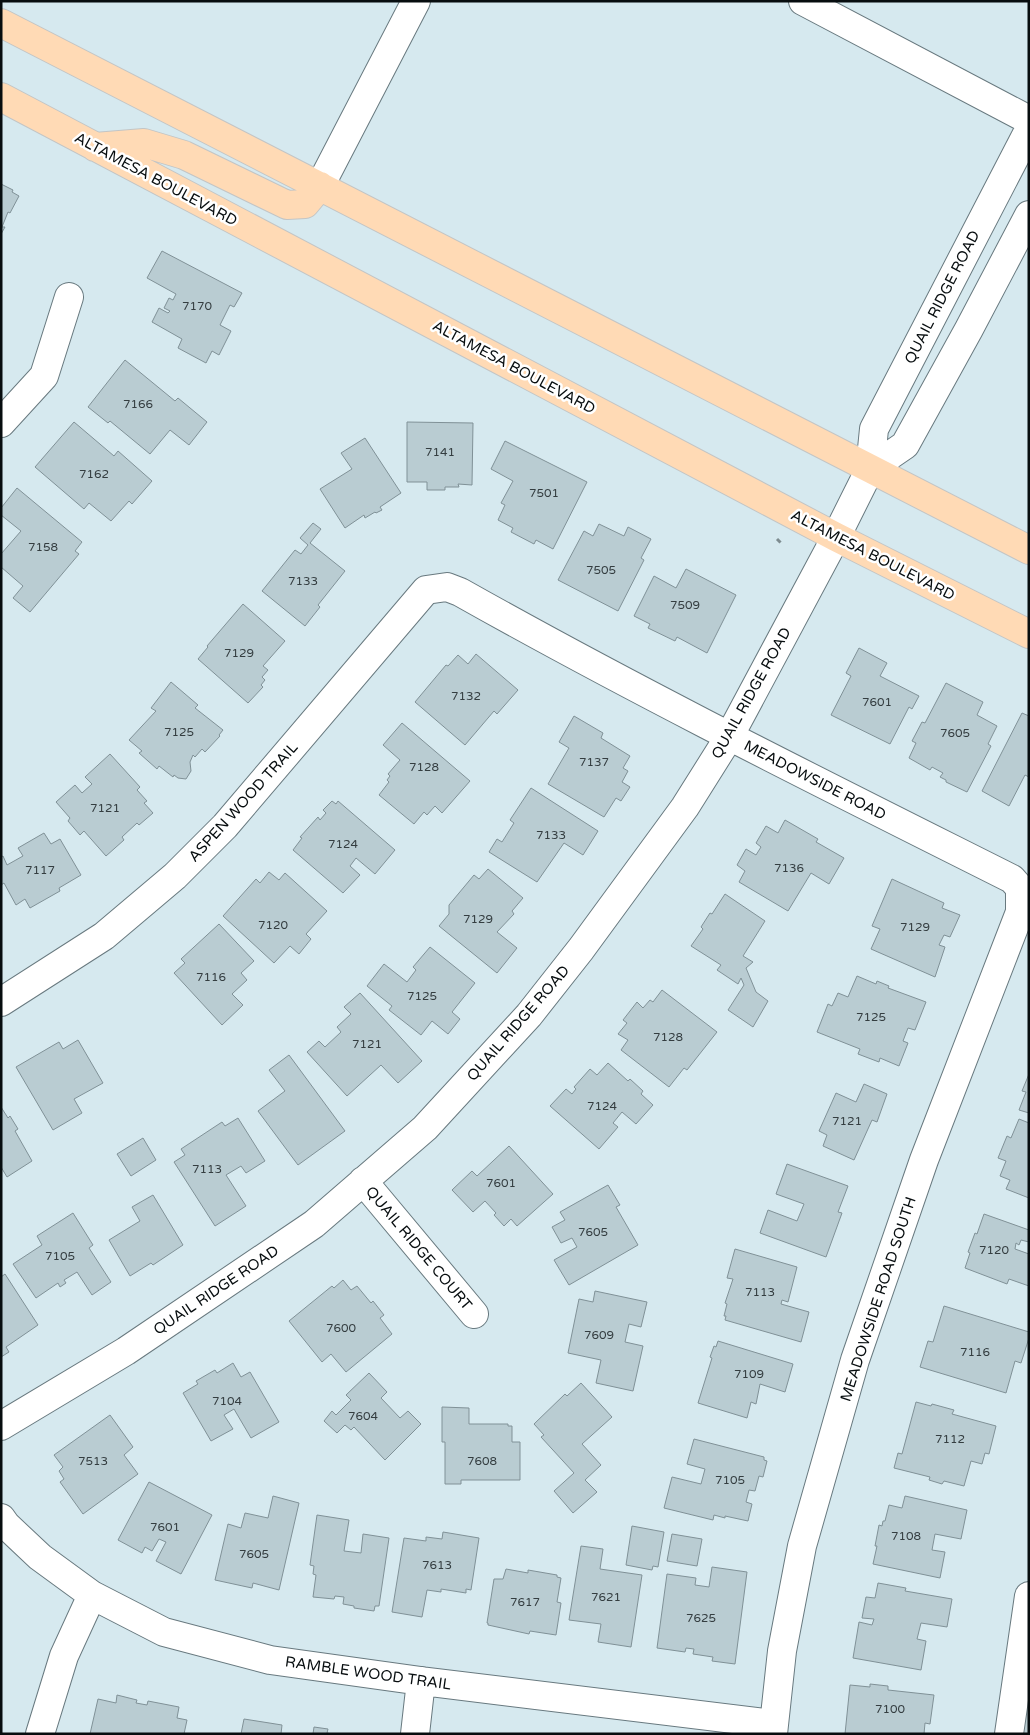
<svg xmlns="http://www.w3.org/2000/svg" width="1030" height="1735" font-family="'Varela Round',sans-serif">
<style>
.building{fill:#b9ccd2;stroke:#809197}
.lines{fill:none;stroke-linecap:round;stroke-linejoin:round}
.minor-casing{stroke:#68797f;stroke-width:30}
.major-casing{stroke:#c3c5c5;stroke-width:30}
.path{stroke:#7e8c90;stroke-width:3;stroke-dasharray:5 2.5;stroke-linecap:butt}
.minor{stroke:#fff;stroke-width:28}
.major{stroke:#ffdab5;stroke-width:28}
.labels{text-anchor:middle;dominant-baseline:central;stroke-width:5;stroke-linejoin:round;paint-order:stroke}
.number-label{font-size:12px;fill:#343d40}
.street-label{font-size:15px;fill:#070d0f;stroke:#fff}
</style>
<rect width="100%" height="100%" fill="#d6e9ef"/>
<path class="building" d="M1 184 13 190 12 192 19 196 10 213 8 212 2 227H5L1 234Z
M162 251 242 293 234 307 230 305 220 325 231 331 219 355 212 351 206 363 178 348 182 339 152 322 159 308 168 313 170 311 164 308 169 298 173 300 176 294 147 278Z
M125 360 175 401 178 398 207 422 189 445 170 430 150 454 110 421 108 423 88 407Z
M74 422 114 456 118 451 152 481 132 504 129 501 111 521 89 503 84 509 35 467Z
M407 422 473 423 472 485 458 484 459 487H445V490H427V482H407Z
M365 438 401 493 380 507 382 510 376 513 375 512 365 518 364 515 345 528 320 489 352 469 341 453Z
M505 441 587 482 553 549 536 540 534 544 511 532 513 528 498 520 505 505 501 503 513 481 491 469Z
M17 488 82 542 75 551 79 554 30 612 13 598 23 586 1 567V554L21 531 1 515V508Z
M313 523 321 529 310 543 345 571 318 605 320 607 305 626 262 591 295 550 301 554 308 545 300 538Z
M599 524 624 536 628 527 651 539 641 558 644 560 618 611 558 580 584 531 593 536Z
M686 569 736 595 707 653 677 637 675 641 648 628 650 624 634 616 654 576 676 588Z
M243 604 285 641 263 666 268 670 262 677 265 680 261 685 263 687 248 703 198 659 208 647 207 646Z
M859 648 887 663 880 676 919 696 912 709 909 707 890 744 831 715 851 676 846 673Z
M476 654 518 690 497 714 494 711 465 745 415 702 446 665 448 666 458 655 468 664Z
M171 682 198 705 195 708 223 730 219 735 220 736 205 752 202 749 195 757 193 755 190 762 191 771 186 779 178 778 174 775 173 777 159 766 157 769 139 753 142 751 129 740 156 711 151 708Z
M946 683 983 702 977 715 997 726 988 744 991 746 967 792 946 782V780L940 777 943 773 932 767 930 770 909 758 916 743 912 741 922 722 925 723Z
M1022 713 1029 716V777L1025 775 1009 806 982 791Z
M574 716 603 733 601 738 630 756 623 768 628 771 622 782 630 787 621 801 616 798 604 817 548 784 569 748 559 742Z
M402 723 470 781 442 813 435 806 427 815 424 812 414 824 379 795 389 782 387 780 390 776 388 774 400 760 383 745Z
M110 754 140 787 137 790 147 801 144 803 153 813 139 825 137 823 122 837 124 840 106 856 84 831 80 835 68 821 70 818 56 802 75 785 82 793 92 784 85 777Z
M531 788 598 831 583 855 564 843 537 882 489 852 497 839 502 842 514 823 510 820Z
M332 801 336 804 338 801 395 850 375 874 356 858 350 866 360 875 343 893 293 850 302 838 300 837 318 817 320 820 326 813 323 810Z
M785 820 818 839 816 842 844 858 829 884 811 873 788 911 739 882 745 871 737 865 746 849 756 855 761 847 756 843 766 826 778 833Z
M44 833 51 844 60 839 81 875 59 888 60 891 30 908 25 899 16 905 4 883 1 885V857L3 856 7 865 23 856 18 848Z
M488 869 523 898 512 911 514 914 497 932 517 948 497 973 439 926 449 914V905L474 875 479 879Z
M269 872 279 880 285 873 327 911 306 934 311 939 299 954 290 946 274 963 223 916 256 879 260 883Z
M892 879 944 903 942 908 960 915 950 937 944 935 939 945 945 947 935 977 871 949 880 929 872 926Z
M725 894 765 921 743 956 753 962 746 968 756 992 768 1001 753 1027 728 1010 744 985 741 978 738 984 717 970 721 965 691 946 703 929 701 927 710 913 712 914Z
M219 924 254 961 241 973 247 980 232 994 243 1005 222 1025 174 973 185 963 181 959Z
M430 947 475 983 452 1012 460 1019 448 1034 432 1021 421 1035 389 1010 392 1006 367 986 384 964 407 982 416 970 413 967Z
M857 976 876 984 877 981 889 986 888 988 926 1002 915 1030 908 1028 903 1041 908 1043 899 1066 880 1058 879 1062 858 1054 860 1049 817 1032 828 1004 832 1006 838 993 848 997Z
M662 990 717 1032 687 1070 684 1068 669 1087 621 1050 628 1040 618 1034 627 1023 623 1020 637 1002 643 1008 650 1000 653 1002Z
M360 993 422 1061 398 1083 381 1065 347 1096 307 1052 319 1041 325 1047 341 1032 337 1027 351 1014 344 1007Z
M78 1040 103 1083 74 1099 82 1113 53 1130 16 1067 59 1042 63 1049Z
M289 1055 345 1131 298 1165 258 1111 285 1091 269 1070Z
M608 1063 628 1081 630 1079 643 1091 641 1094 653 1105 636 1124 622 1112 613 1123 618 1127 599 1149 550 1106 566 1089 572 1094 576 1089 574 1087 590 1069 597 1075Z
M1029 1074V1113L1019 1110 1026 1092 1022 1091Z
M864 1084 887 1094 877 1122 872 1120 854 1160 823 1146 827 1135 819 1131 836 1093 856 1102Z
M1 1107 8 1118 10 1116 18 1129 15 1131 32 1161 7 1177 1 1167Z
M238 1118 265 1161 246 1173 241 1166 226 1175 246 1206 215 1226 174 1162 185 1155 181 1149 222 1122 225 1126Z
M1019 1119 1029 1123V1198L1006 1189 1010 1180 1000 1176 1006 1161 998 1158 1007 1136 1011 1138Z
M143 1138 156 1160 131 1176 117 1154Z
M509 1146 553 1194 517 1226 511 1219 504 1226 494 1215 496 1213 485 1201 473 1212 452 1190 472 1171 477 1176Z
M787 1164 848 1186 838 1212 842 1213 826 1257 760 1233 768 1210 797 1221 804 1204 776 1194Z
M608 1185 620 1205 616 1207 638 1245 569 1285 554 1260 577 1247 572 1238 561 1243 552 1227 565 1220 560 1212Z
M153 1195 183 1245 153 1265 151 1263 130 1276 109 1240 140 1221 132 1207Z
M73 1213 93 1245 89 1248 111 1282 92 1295 77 1272 64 1280 66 1283 60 1287 58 1283 36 1298 13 1264 42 1245 37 1236Z
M984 1214 1029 1230V1242L1021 1240 1019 1245 1016 1243 1015 1249 1029 1254V1286L1009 1279 1007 1284 965 1268 970 1253 968 1252 975 1233 977 1234Z
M735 1249 797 1267 788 1302 782 1300 781 1304 809 1312 801 1342 725 1320 726 1316H724L727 1304 725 1303 733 1279 727 1278Z
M5 1274 38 1325 6 1347 9 1352 1 1357V1277Z
M343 1280 351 1290 357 1286 371 1303 373 1301 384 1315 380 1318 392 1334 346 1372 331 1354 322 1362 289 1321 332 1286 334 1288Z
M595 1291 647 1302 641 1327 629 1324 625 1342 643 1346 633 1391 596 1383 601 1360 568 1353 579 1299 593 1302Z
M944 1306 1029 1332V1338L1021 1363 1015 1361 1006 1393 920 1367 928 1341 933 1342Z
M718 1341 793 1364 785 1392 760 1384 756 1404 751 1402 747 1418 698 1403 712 1358 710 1357 714 1346 716 1347Z
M233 1363 241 1377 250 1372 279 1422 251 1438 234 1409 224 1415 233 1429 211 1441 183 1393 198 1384 196 1381 215 1370 217 1373Z
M369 1373 387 1392 381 1398 400 1418 408 1411 421 1424 385 1460 354 1427 351 1430 345 1425 337 1433 324 1421 332 1411 336 1415 351 1400 346 1395Z
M581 1383 612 1417 582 1444 601 1465 585 1480 597 1492 573 1513 554 1491 574 1473 541 1437 544 1435 534 1424 565 1394 567 1396Z
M916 1402 931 1406 932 1404 954 1410 952 1414 996 1426 989 1454 985 1453 982 1464 971 1461 964 1486 944 1481 942 1484 929 1480 930 1477 894 1468 898 1453 902 1454Z
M442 1407 469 1408V1424H508V1426H512V1442H520V1480H461V1484H445V1442H442Z
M110 1415 133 1447 124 1455 138 1474 83 1514 60 1482 64 1479 59 1471 63 1467 54 1455Z
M694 1439 764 1457V1460L767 1461 763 1477 759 1476 755 1491 749 1490 746 1502 752 1504 748 1521 725 1516V1518L714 1515 713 1520 664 1508 672 1477 701 1484 705 1469 687 1464Z
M149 1482 212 1515 181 1574 156 1561 166 1542 159 1539 152 1551 145 1547 142 1553 118 1540Z
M273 1496 299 1503 279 1590 253 1583 252 1588 215 1580 228 1524 241 1528 245 1513 268 1518Z
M905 1496 967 1510 961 1539 935 1534 932 1550 945 1552 940 1578 873 1564 877 1546H875L879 1525 882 1526 883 1521H885L889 1505 902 1508Z
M317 1515 349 1520 344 1551 361 1553 363 1534 389 1538 379 1606H375L374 1611 354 1608V1606L343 1604 344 1597 335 1596 334 1599 313 1597 316 1575 313 1574 314 1566 310 1565Z
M632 1526 664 1532 658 1567 653 1566 652 1570 626 1565Z
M443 1532 479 1538 471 1590 466 1589V1593L441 1589V1592L427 1590 422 1617 392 1612 404 1538 426 1541V1537L442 1539Z
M672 1534 702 1539 697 1566 667 1561Z
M581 1546 603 1549 600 1569 642 1575 631 1647 598 1642 601 1624 569 1620Z
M712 1567 747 1572 735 1664 712 1661 713 1657 693 1654 694 1649 686 1648 685 1652 657 1648 667 1574 696 1578 695 1585 709 1587Z
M506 1569 528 1573V1570L557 1575V1577L561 1578 557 1602 561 1603 556 1635 530 1631 529 1634 488 1625V1623H487L494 1579H503Z
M878 1583 906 1588 905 1591 952 1599 947 1627 921 1623 917 1639 926 1641 921 1670 853 1658 859 1622 872 1625 874 1619 862 1618 866 1597 875 1598Z
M870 1684 888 1686V1690L934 1695 930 1724 925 1723 924 1734H845L850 1685 870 1687Z
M1029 1685V1734H1019Z
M117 1695 137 1700 136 1703 147 1705 148 1701 179 1707 177 1718 187 1720 184 1734H90L98 1699 116 1703Z
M244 1719 282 1725 281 1734H241Z
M314 1727 328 1729 327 1733 332 1734H313Z"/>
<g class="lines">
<defs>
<path id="minor" d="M803 1 1029 120
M320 186 416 1
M1 423 44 376 69 297
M870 469 905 445 969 329 1029 215
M1 1002 104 936 175 876 225 826 426 590 447 587 460 592C641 694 827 786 1012 879L1020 888V912L924 1160 855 1360 802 1546 782 1651 773 1734
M363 1181 474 1314
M1 1426 126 1351 314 1224 425 1128 529 1015 581 949 685 807 729 737 836 537 870 469 874 429 1029 130
M1 1518 6 1525 40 1557 92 1595 164 1632 270 1660 421 1681 774 1724
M40 1734 64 1656 92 1595
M415 1734 421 1681
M1009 1734 1029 1596"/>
<path id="major" d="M1 23 1029 550
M1 97 836 537 1029 634
M95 147 144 143 184 155 287 205 305 204 320 186"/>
</defs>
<use href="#minor" class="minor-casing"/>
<use href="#major" class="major-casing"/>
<path class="path" d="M777 539 782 544"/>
<use href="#minor" class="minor"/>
<use href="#major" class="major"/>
</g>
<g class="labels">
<g class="number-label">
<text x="197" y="306">7170</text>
<text x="138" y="404">7166</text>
<text x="440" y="452">7141</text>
<text x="94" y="474">7162</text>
<text x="544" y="493">7501</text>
<text x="43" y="547">7158</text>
<text x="601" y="570">7505</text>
<text x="303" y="581">7133</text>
<text x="685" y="605">7509</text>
<text x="239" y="653">7129</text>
<text x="466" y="696">7132</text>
<text x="877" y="702">7601</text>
<text x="179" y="732">7125</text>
<text x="955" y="733">7605</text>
<text x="594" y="762">7137</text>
<text x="424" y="767">7128</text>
<text x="105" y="808">7121</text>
<text x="551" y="835">7133</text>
<text x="343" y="844">7124</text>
<text x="789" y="868">7136</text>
<text x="40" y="870">7117</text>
<text x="478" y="919">7129</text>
<text x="273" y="925">7120</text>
<text x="915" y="927">7129</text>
<text x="211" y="977">7116</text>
<text x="422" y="996">7125</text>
<text x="871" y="1017">7125</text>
<text x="668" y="1037">7128</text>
<text x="367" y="1044">7121</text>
<text x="602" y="1106">7124</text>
<text x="847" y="1121">7121</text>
<text x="207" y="1169">7113</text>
<text x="501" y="1183">7601</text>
<text x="593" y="1232">7605</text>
<text x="994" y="1250">7120</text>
<text x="60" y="1256">7105</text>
<text x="760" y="1292">7113</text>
<text x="341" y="1328">7600</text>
<text x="599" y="1335">7609</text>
<text x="975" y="1352">7116</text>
<text x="749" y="1374">7109</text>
<text x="227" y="1401">7104</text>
<text x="363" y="1416">7604</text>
<text x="950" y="1439">7112</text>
<text x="93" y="1461">7513</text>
<text x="482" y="1461">7608</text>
<text x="730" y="1480">7105</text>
<text x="165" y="1527">7601</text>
<text x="906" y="1536">7108</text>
<text x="254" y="1554">7605</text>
<text x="437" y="1565">7613</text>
<text x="606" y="1597">7621</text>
<text x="525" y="1602">7617</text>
<text x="701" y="1618">7625</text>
<text x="890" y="1709">7100</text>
</g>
<g class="street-label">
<text transform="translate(156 179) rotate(28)">ALTAMESA BOULEVARD</text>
<text transform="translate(942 297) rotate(-63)">QUAIL RIDGE ROAD</text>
<text transform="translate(514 367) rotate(28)">ALTAMESA BOULEVARD</text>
<text transform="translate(873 555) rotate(27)">ALTAMESA BOULEVARD</text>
<text transform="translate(751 693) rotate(-61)">QUAIL RIDGE ROAD</text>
<text transform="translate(815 780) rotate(27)">MEADOWSIDE ROAD</text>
<text transform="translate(243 802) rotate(-48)">ASPEN WOOD TRAIL</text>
<text transform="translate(518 1023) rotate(-49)">QUAIL RIDGE ROAD</text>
<text transform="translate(419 1248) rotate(50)">QUAIL RIDGE COURT</text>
<text transform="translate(216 1290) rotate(-34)">QUAIL RIDGE ROAD</text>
<text transform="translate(878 1299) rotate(-72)">MEADOWSIDE ROAD SOUTH</text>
<text transform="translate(368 1673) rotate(8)">RAMBLE WOOD TRAIL</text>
</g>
</g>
<rect width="1030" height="1735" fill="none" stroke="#070d0f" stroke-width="5"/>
</svg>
